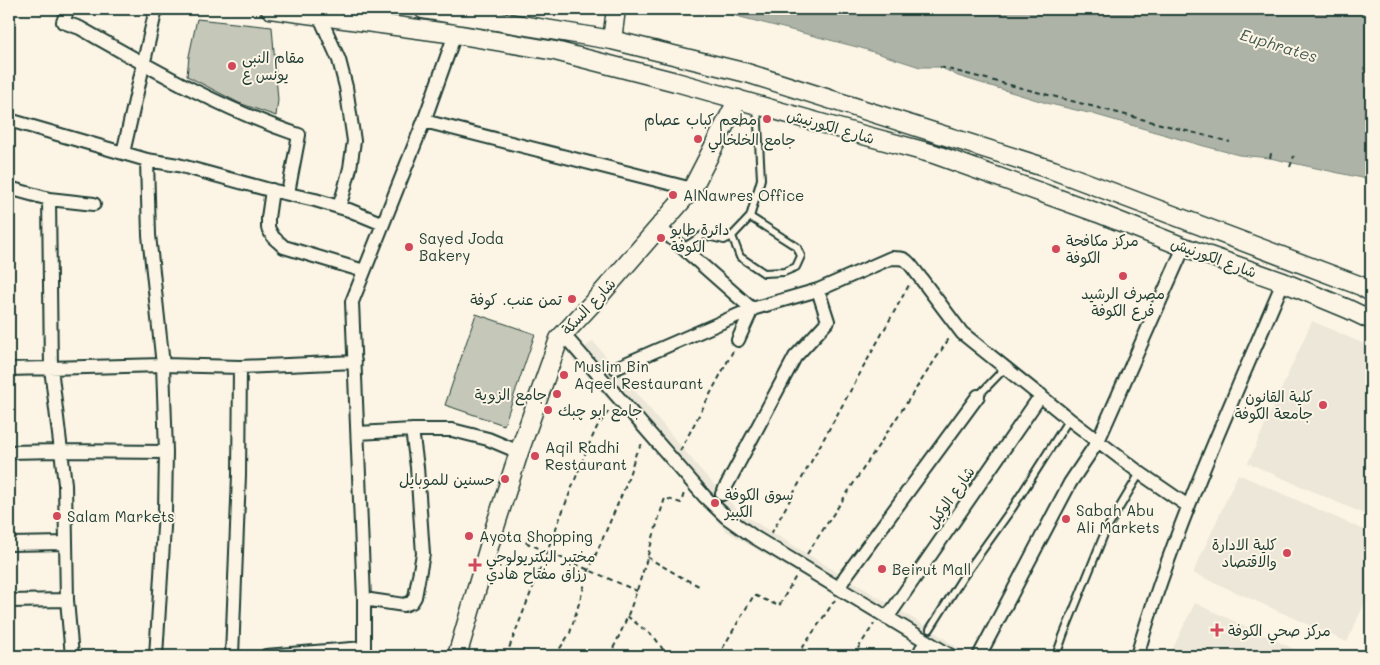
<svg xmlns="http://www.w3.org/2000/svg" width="1380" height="665" font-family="Mali,'Playpen Sans Arabic',sans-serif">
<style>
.built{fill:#ece7d8}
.water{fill:#aeb3a7;stroke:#758479}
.building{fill:#c5c7b9;stroke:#1f3d34}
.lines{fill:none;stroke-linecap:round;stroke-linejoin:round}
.lane-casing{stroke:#1f3d34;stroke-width:10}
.street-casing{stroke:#1f3d34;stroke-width:16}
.secondary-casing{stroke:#1f3d34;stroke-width:21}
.path{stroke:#1f3d34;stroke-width:2;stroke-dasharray:5 4;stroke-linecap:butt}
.lane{stroke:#fcf5e5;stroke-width:6}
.street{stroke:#fcf5e5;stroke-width:12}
.secondary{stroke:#fcf5e5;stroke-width:18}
.poi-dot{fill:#d1495b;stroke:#fcf5e5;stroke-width:2}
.labels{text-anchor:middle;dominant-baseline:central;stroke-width:4;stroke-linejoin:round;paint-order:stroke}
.poi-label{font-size:15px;fill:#1f3d34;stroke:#fcf5e5;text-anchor:start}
.street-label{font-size:15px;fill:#1f3d34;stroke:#fcf5e5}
.water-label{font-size:16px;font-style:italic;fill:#435a51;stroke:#fcf5e5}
</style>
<rect width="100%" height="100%" fill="#fcf5e5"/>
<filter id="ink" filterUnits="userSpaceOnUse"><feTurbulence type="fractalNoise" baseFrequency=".02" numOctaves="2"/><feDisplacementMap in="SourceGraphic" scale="10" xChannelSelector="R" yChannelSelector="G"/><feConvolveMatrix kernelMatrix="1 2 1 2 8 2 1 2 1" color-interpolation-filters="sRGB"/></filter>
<g filter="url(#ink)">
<path class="built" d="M1312 321 1371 347V517L1248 463Z
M593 341 699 468 739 512 930 629 970 656H936L726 531 571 358Z
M1238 474 1371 533V589L1347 642 1193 573Z
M1195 603 1309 656H1169Z"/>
<path class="water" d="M709 9H1371V180L1270 158 1239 155 1204 146 1093 114 1050 104 958 76 940 67H920L861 48Z"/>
<path class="building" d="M197 19 272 27 278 100 276 116 239 103 187 76 189 56Z
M476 314 535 334 504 425 445 405Z"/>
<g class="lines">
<defs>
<path id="lane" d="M732 236 740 257 764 273 784 272 796 267 801 256 797 247 750 217
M683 248 703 235 724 240 732 236 750 217 761 179 757 106
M978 396 1006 367
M930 629 963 577 1013 507 1069 419
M1056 656 1063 636 1105 532 1140 473"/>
<path id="street" d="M68 9 63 22 80 28C151 68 221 109 299 135L288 193
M319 15 339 60 346 87 354 141 350 168 344 191 339 207
M9 120 147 160 178 165 266 189 315 200 349 210 383 224
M424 121 692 189
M123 153 156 9
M147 160 149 235 163 365 166 452 165 511 156 656
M9 188 49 199 94 204
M272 190 268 218V228L273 237 284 247 364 271
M49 199 51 368 65 484 67 600 72 656
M659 227 752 309 738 340
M563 334 705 497 726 517 754 537 951 656
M616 368 752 309 818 290 891 258C907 258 906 259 916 272L962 333 1069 419 1140 473 1188 506
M9 369 163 365 240 367 355 362
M358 433 412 430H452L488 439 519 452
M9 452 60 451 166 452
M722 494 795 357 828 321 818 290
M9 544 66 543
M839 588 845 577 978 396
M364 599 404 605 412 602 415 597 423 554 417 467 412 430
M9 601 67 600
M887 618 1041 395
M232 656 239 475 240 367
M266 656 364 648
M364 656V599L352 302 424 121 455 34
M918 656 922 648
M979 656 1070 483 1098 441 1184 247
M1137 656C1174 527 1231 405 1283 282"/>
<path id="secondary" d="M270 9 455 34 555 51 676 82 852 132 934 154 1098 213 1184 247 1283 282 1348 309 1371 320
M423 9 612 40 747 73 1053 170 1361 286 1371 292
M612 40 616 9
M457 656 493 533 519 452 559 339 600 295 692 189 738 99"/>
</defs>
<use href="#lane" class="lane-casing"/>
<use href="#street" class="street-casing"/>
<use href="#secondary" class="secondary-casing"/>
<path class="path" d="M940 67 1230 142
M1270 158 1272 150
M1290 167 1294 156
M680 451 733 351
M771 534 909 285
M509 535 637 591
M807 554 950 337
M647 557 681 577 699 586
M627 616 655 638 664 651 660 656
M506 656 587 449 597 427 611 408
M555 656 570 633 589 570 626 485 636 453 642 444
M609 656C636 607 648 551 665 498L681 503 684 493
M718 656 754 595 779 606 796 576
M797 656 835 600
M853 656 874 624"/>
<use href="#lane" class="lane"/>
<use href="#street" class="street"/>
<use href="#secondary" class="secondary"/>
</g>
</g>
<g class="poi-dot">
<circle cx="232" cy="66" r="5"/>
<circle cx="767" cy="119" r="5"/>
<circle cx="698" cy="139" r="5"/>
<circle cx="673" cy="195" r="5"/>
<circle cx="661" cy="238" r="5"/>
<circle cx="409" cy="247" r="5"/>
<circle cx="1056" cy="249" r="5"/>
<circle cx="1123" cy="276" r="5"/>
<circle cx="572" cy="299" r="5"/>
<circle cx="564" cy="375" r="5"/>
<circle cx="557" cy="394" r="5"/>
<circle cx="1323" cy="405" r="5"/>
<circle cx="548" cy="410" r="5"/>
<circle cx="535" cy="456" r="5"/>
<circle cx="505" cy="479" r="5"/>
<circle cx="715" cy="503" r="5"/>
<circle cx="57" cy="516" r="5"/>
<circle cx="1066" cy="519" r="5"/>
<circle cx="469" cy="536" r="5"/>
<circle cx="1287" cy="553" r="5"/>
<path d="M472.5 557.5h5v5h5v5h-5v5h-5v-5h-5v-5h5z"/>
<circle cx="882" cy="569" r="5"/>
<path d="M1214.5 622.5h5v5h5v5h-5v5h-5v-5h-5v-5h5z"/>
</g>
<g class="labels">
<g class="poi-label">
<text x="242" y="57">مقام النبي<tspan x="242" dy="17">يونس ع</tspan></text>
<text x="757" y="119" text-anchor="end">مطعم كباب عصام</text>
<text x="708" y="139">جامع الخلخالي</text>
<text x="683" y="195">AlNawres Office</text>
<text x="671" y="229">دائرة طابو<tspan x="671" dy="17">الكوفة</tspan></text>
<text x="419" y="238">Sayed Joda<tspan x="419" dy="17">Bakery</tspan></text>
<text x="1066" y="240">مركز مكافحة<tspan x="1066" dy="17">الكوفة</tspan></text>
<text x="1123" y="293" text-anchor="middle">مصرف الرشيد<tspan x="1123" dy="17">فرع الكوفة</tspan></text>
<text x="562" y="299" text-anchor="end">تمن عنب. كوفة</text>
<text x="574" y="366">Muslim Bin<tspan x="574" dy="17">Aqeel Restaurant</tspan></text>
<text x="547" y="394" text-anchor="end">جامع الزوية</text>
<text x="1313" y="396" text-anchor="end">كلية القانون<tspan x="1313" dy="17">جامعة الكوفة</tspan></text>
<text x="558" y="410">جامع ابو چبك</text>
<text x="545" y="447">Aqil Radhi<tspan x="545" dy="17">Restaurant</tspan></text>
<text x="495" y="479" text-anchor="end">حسنين للموبايل</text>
<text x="725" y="494">سوق الكوفة<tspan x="725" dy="17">الكبير</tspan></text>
<text x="1076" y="510">Sabah Abu<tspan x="1076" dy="17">Ali Markets</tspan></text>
<text x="67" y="516">Salam Markets</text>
<text x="479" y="536">Ayota Shopping</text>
<text x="1277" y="544" text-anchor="end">كلية الادارة<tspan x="1277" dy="17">والاقتصاد</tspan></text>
<text x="486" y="556">مختبر البكتريولوجي<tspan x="486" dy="17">رزاق مفتاح هادي</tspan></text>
<text x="892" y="569">Beirut Mall</text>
<text x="1228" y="630">مركز صحي الكوفة</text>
</g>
<g class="street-label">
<text transform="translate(831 126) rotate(16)">شارع الكورنيش</text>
<text transform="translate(1214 257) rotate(20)">شارع الكورنيش</text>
<text transform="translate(588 306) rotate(-47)">شارع السكة</text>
<text transform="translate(950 497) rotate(-55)">شارع الوكيل</text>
</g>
<g class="water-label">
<text transform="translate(1279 45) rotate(17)">Euphrates</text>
</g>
</g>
<rect width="1380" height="665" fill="none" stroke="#fcf5e5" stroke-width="30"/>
<rect x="15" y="15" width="1350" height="635" fill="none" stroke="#1f3d34" stroke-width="2" filter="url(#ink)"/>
</svg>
